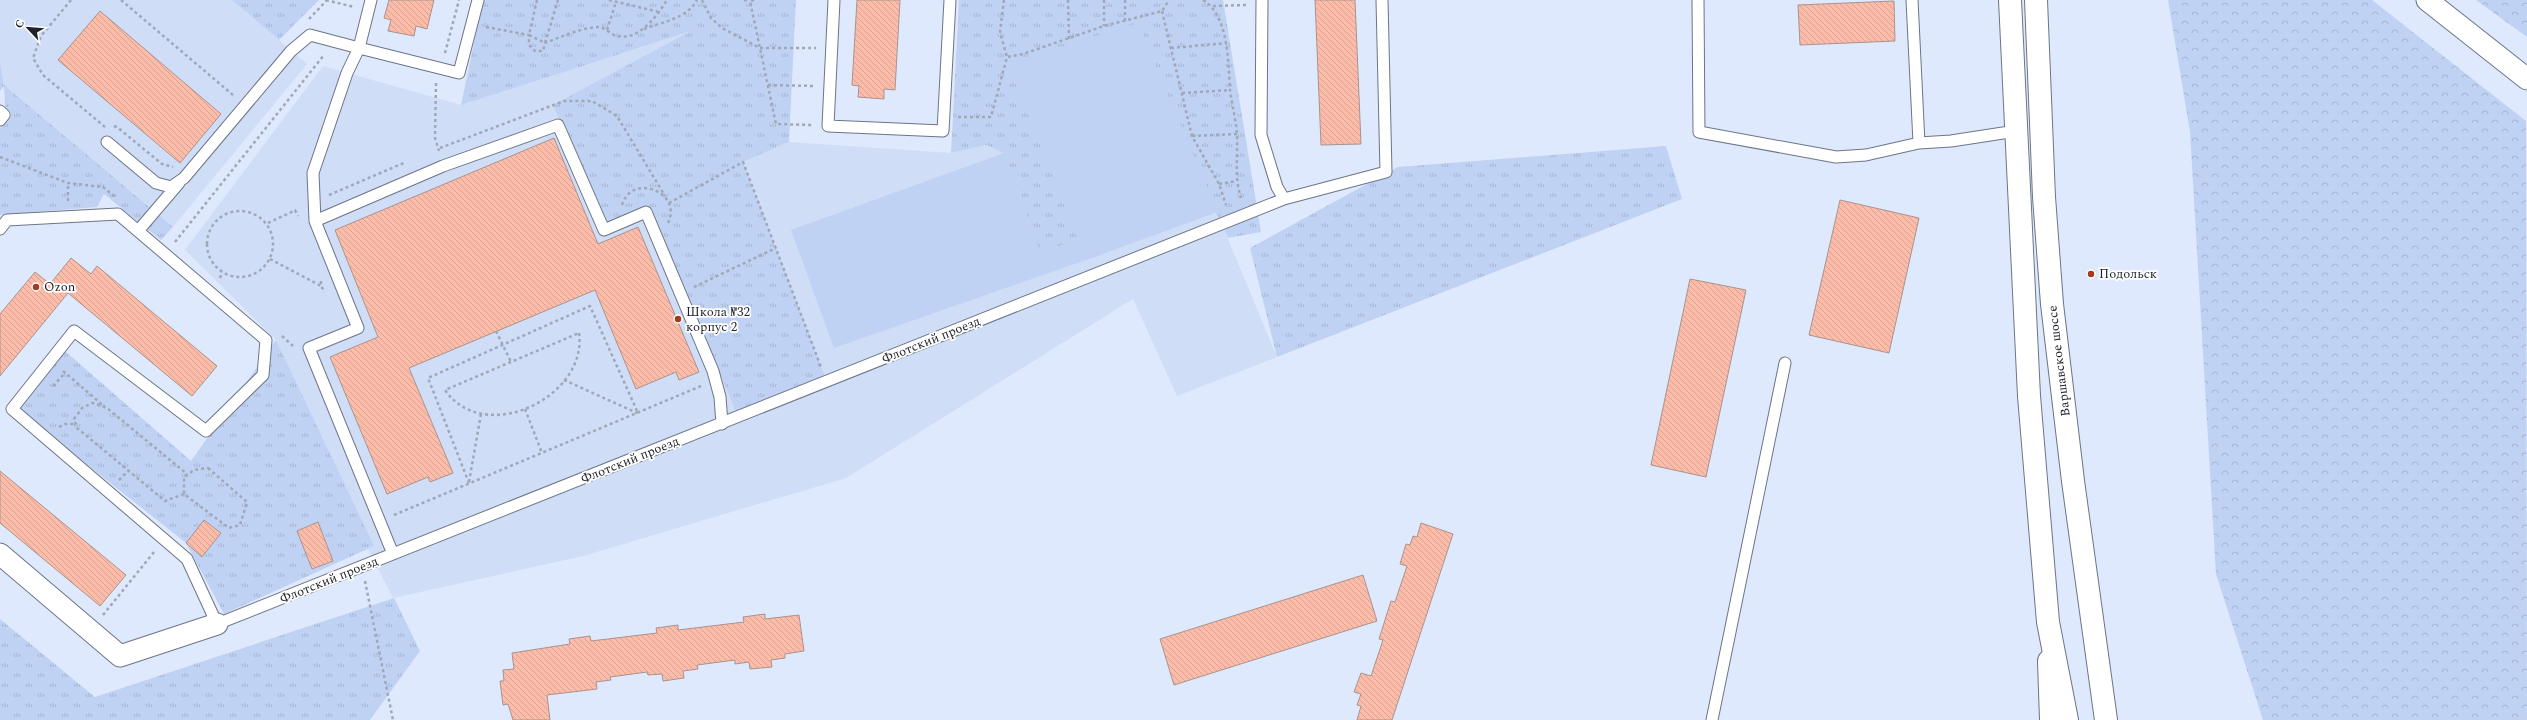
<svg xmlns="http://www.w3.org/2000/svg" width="2527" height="720" font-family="Spectral,serif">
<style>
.built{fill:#cfddf7}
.grass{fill:url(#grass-tufts)}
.forest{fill:url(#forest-crowns)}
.pitch{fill:#c0d2f3}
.building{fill:url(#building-back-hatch);stroke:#aa938d}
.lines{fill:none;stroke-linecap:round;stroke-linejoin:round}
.service-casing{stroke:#6c7586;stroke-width:13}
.minor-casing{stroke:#6c7586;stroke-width:23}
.secondary-casing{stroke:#6c7586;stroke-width:24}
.primary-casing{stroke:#6c7586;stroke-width:24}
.path{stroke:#a0a8b8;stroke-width:2.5;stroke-dasharray:3 3;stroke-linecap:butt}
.service{stroke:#fff;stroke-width:11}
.minor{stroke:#fff;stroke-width:21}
.secondary{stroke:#fff;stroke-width:22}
.primary{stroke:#fff;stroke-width:22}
.poi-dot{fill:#a43c1d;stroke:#fff;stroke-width:1.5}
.labels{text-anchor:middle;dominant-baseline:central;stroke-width:3.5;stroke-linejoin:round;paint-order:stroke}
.poi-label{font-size:13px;fill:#1e2129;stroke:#fff;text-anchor:start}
.street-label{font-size:13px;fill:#1e2129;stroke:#fff}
</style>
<defs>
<pattern id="grass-tufts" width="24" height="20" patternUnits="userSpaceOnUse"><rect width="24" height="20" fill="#c0d2f3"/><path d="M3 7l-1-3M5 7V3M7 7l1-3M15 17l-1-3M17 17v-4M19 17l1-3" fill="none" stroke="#a5b4d0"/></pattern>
<pattern id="forest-crowns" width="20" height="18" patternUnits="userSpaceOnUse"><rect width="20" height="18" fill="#c0d2f3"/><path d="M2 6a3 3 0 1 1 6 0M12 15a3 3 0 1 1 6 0" fill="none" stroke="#a5b4d0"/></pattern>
<pattern id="building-back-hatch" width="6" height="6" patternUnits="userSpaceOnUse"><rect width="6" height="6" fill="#fcbcaa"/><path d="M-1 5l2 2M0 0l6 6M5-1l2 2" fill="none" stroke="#d8a192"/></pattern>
</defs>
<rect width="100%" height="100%" fill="#dfe9fd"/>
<path class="built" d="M0 0H232L307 64 173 227 4 85 0 61Z
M1138 23 1277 357 1177 396 1133 299 846 478 583 556 393 598 335 484 276 340 185 250 323 66 461 105 694 30 743 162 789 142 951 153 987 145Z"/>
<path class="grass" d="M232 0H319L279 40Z
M483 0H796L789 142 743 162 827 382 738 417 686 290 648 206 606 225 553 105 691 31 461 105Z
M959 0H1223L1261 232 1228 238 1216 212 1086 260 1078 240 1040 253 1004 153 987 145 951 153Z
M0 61 4 85 173 227 161 240 104 194 97 207 0 215V128L6 120 4 86 0 91Z
M1666 146 1682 199 1277 357 1250 248 1398 167Z
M276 340 374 546 224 614 186 543 18 410 65 351 191 461Z
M394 598 420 651 370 720H0V619L95 697Z"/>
<path class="forest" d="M2168 0H2372L2526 121 2527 720H2263L2216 574 2190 132Z
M2476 0H2527V37Z"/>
<path class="pitch" d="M1138 23 1217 212 1086 260 834 348 791 230 1004 153 1040 253 1078 240 1008 63Z"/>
<path class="building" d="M389 0H434L427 29 416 26 414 36 388 31 391 20 384 18Z
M857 0H900L895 90 884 89V99L858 97 859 86 852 85Z
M1315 0H1355L1361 144 1321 145Z
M1894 1 1895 41 1800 45 1798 5Z
M100 11 221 114 180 163 58 60Z
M554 138 598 244 638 227 699 372 679 380 676 372 636 389 595 290 409 368 453 473 430 482 428 477 387 494 330 357 378 337 335 230Z
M1840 200 1919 218 1889 353 1809 335Z
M71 258 91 274 97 266 217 366 192 396 68 293 0 376V314L35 272 50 284Z
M1690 279 1746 290 1706 477 1651 465Z
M0 471 126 575 100 606 0 523Z
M204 520 221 533 202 557 186 543Z
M318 522 333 561 312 569 297 531Z
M1421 523 1453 534 1392 720H1357L1361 706 1357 705 1361 694 1354 692 1361 673 1371 676 1383 640 1379 639 1391 601 1395 602 1407 566 1400 564 1406 544 1410 545 1413 536 1417 537Z
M1363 575 1377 621 1174 685 1160 639Z
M765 614V619L799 615 804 651 785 654V658L771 660 772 667 750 669 749 662 735 664V660L697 665 698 669 683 671 684 678 663 681 662 674 648 675 647 672 610 677 611 680 596 682 597 689 547 695 550 720H513L508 704 503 705 500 681H504L503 670 514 669 512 653 570 644 569 639 590 636 591 641 657 633 656 628 678 625V630L744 622 743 617Z"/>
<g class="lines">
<defs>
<path id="service" d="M371 0 359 48 459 73 478 0
M834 0 828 126 943 131 950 0
M1262 0 1261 135 1277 187 1284 199
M1698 0 1699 132 1836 157 1866 155 1919 143
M1912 0 1919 143 1951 141 2016 131
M0 111 4 115 0 120
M107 142 156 183 171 187 184 178 291 51 310 35 359 48 347 73 313 173 315 221 443 166 558 125 604 230 646 212 713 371 720 397 722 424
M315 221 358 328 309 348 393 554
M0 229 7 220 118 214 266 340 263 375 206 431 74 331 12 409 187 559 217 624 1284 199 1386 172 1382 0
M138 231 179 183
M1712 720 1785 363"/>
<path id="minor" d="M2427 0 2527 79
M0 554 120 656 217 624"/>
<path id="secondary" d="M2049 661 2051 720"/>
<path id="primary" d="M2010 0 2029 396 2048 622 2067 720
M2036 0 2044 197 2052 304 2073 481 2106 720"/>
</defs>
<use href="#service" class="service-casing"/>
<use href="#minor" class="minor-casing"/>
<use href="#secondary" class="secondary-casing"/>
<use href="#primary" class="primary-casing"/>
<path class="path" d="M71 0 41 36 33 58 43 75 105 127
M121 0 233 95
M326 0 354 7
M537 0 529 35 545 43 558 0
M609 0 659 12
M702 0 711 18 722 28 760 48H816
M744 0 750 1
M754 0 750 1 776 124 812 125
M1004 0 1000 32 1007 57
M1068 0 1069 39
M1104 0V26
M1125 0V21
M1203 0C1229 16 1228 62 1230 90 1232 105 1236 120 1237 135 1238 158 1234 176 1241 198
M1213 6 1246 5
M1162 11 1192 136 1219 184 1226 205
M309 19 327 0
M486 27 529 35V45L535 51H543L545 43C561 37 580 28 598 27 605 27 611 35 617 36 639 41 657 16 667 0
M644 29C662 22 688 18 697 0
M607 30 616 2
M1171 48 1227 43
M445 53 459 0
M436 83 435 138 439 151
M768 85 814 86
M1182 93 1230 90
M958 117H991L1007 57 1023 54 1104 26 1162 11 1169 0
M114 126 117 127 162 164 173 167
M1192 136 1237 134
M440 148 564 101H592L617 116 665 196
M0 157 68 183 103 187 115 197
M1219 184 1236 181
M329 195 406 162
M68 201V183
M669 203 743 162 821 367
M622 205C632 172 683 192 668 223
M295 210 298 216
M207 244a33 33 0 1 1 66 0a33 33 0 1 1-66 0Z
M268 223 296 210
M175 242 324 55
M270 259 321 286
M220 278 222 272
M321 281V286L325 292
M694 287 776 248
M496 331 511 362
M579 333C588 397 484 447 445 390Z
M282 336 293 346
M63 371 105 407
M564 380 637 413
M53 386 65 373
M525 409 542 453
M59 427 65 424H76
M208 468 247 502 240 525 229 528 184 494V477L194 470Z
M119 480 129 470
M469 482 481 414
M469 483 428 378 590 306 638 413
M184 494 165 501 77 428 74 419 82 408 93 403 107 408 187 474
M394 515 701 386
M365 581 393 720
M103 615 154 552"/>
<use href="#service" class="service"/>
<use href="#minor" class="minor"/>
<use href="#secondary" class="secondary"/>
<use href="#primary" class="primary"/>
</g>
<g class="poi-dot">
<circle cx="2091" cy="274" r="4"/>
<circle cx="36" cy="287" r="4"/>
<circle cx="678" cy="319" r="4"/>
</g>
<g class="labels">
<g class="poi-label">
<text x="2099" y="274">Подольск</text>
<text x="44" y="287">Ozon</text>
<text x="686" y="312">Школа №32<tspan x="686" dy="15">корпус 2</tspan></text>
</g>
<g class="street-label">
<text transform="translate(931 340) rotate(-22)">Флотский проезд</text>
<text transform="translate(2059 361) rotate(-97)">Варшавское шоссе</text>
<text transform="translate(630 460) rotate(-22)">Флотский проезд</text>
<text transform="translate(329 580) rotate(-22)">Флотский проезд</text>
</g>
</g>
<g transform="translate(28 28) rotate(296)" stroke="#ffffff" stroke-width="3" paint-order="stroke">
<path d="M0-3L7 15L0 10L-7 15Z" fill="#1e2129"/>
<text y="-6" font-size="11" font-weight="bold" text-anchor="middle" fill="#1e2129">С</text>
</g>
</svg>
